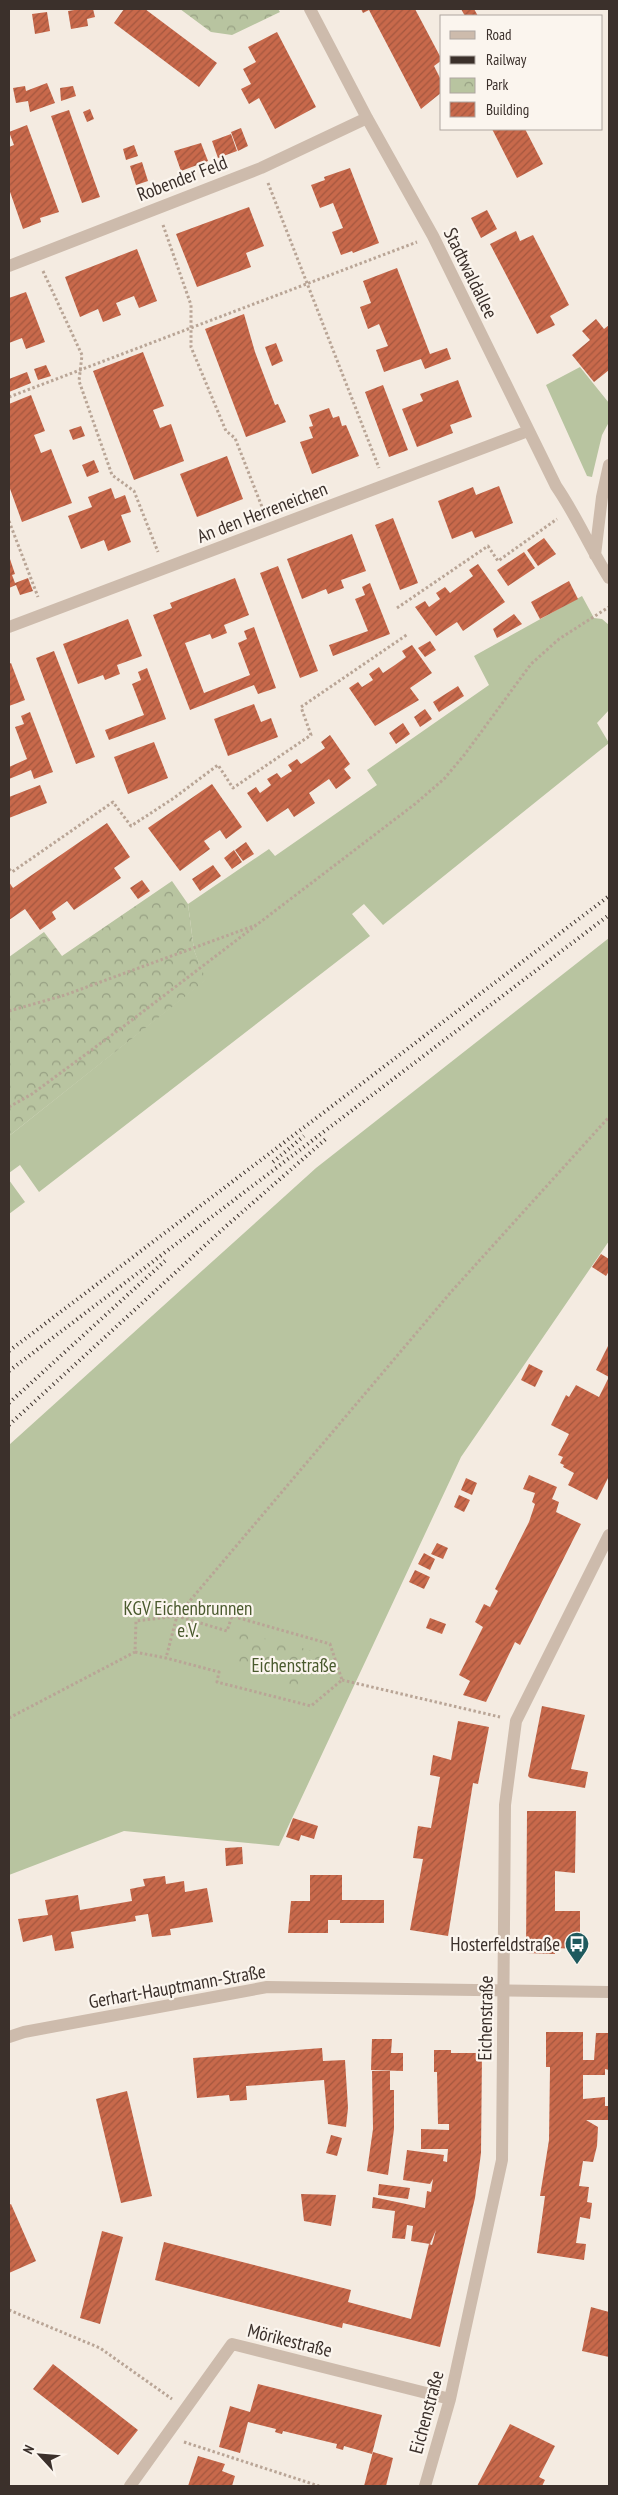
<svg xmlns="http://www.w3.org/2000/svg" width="618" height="2495" font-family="'PT Sans Narrow',sans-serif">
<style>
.green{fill:#b8c4a0}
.park{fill:url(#park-crowns)}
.building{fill:url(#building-hatch)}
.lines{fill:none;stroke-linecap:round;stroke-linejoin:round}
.path{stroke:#b9a596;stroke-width:3;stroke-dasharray:2.5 2.5;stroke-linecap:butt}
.minor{stroke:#cdbbac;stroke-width:12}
.tertiary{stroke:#cdbbac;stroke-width:12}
.rail{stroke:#3b302b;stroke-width:4;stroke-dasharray:1 4;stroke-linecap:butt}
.labels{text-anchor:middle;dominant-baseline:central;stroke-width:4.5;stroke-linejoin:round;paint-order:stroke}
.street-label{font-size:19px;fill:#3b302b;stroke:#fbf5ee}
.park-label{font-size:19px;fill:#4a5a2e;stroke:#fbf5ee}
.poi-label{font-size:19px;fill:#3b302b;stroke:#fbf5ee;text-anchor:end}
</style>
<defs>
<pattern id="park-crowns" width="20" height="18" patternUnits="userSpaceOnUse" patternTransform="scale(1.25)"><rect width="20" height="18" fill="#b8c4a0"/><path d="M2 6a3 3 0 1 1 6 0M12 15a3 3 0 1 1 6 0" fill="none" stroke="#97a083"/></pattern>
<pattern id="building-hatch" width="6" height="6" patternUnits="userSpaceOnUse" patternTransform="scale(1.25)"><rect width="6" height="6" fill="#c8694b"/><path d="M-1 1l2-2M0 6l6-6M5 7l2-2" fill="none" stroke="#a4573f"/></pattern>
</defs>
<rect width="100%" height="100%" fill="#f4ebe1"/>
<path class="green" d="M580 367 609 403V422L602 435 592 477 587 476 546 385Z
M582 596 594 618 602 619 609 625V710L597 723 609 743 383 925 364 904 352 914 370 936 39 1192 20 1165 9 1173V1136L205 980 194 950 188 904 269 849 275 856 377 785 367 770 489 685 474 656Z
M609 938V1241L461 1457 279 1846 124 1831 9 1875V1445L316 1168Z
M9 1180 25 1202 9 1214Z"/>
<path class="park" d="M180 9H278L280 12 232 35 211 32Z
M172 881 188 904 194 950 206 980 9 1136V957L44 932 62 956Z
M240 1632 321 1653 306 1690 233 1665Z"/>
<path class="building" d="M81 9H93L95 17 87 19 88 26 71 29 68 11Z
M124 9H145L217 63 199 87 114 23Z
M361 9H415L442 60 434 66 442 82V92L421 109 369 10 363 13Z
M461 9H474L478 16H465Z
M47 12 50 31 35 34 32 14Z
M277 32 316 107 275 129 259 98 249 104 241 89 251 84 243 69 256 62 248 47Z
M47 83 55 103 30 112 28 101 16 103 13 88 25 86 26 91Z
M73 86 76 96 61 101 60 88Z
M90 109 94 119 87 122 83 112Z
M69 110 100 197 82 203 51 116Z
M27 125 59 212 40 218 41 222 23 229 9 189V147L14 145 9 132Z
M241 128 248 146 238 151 231 132Z
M492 129H525L543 164 517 178Z
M231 134 237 151 218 158 212 141Z
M201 143 208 161 181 171 174 151Z
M134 145 138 156 126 160 123 149Z
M142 162 148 181 136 185 130 166Z
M350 168 379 243 353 253 352 251 341 255 332 232 343 228 333 203 320 208 311 185 325 180 324 177Z
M249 207 264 246 246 253 251 267 197 287 176 234Z
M487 210 497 229 481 238 471 218Z
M516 231 520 241 533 235 569 305 550 316 555 325 537 334 490 244Z
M137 249 157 301 139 308 134 296 116 303 121 315 103 322 98 309 80 317 65 277Z
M397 268 430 354 447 348 451 359 425 369 421 359 384 372 376 350 388 346 379 324 368 329 360 307 371 303 363 281Z
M26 292 45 342 26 349 22 338 9 343V298Z
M244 314 255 352 275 405 278 404 286 422 246 437 205 329Z
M596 319 604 329 609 325V370L594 382 572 355 590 340 582 331Z
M276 343 283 361 272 366 265 347Z
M143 352 164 406 153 410 160 428 171 424 184 461 134 480 93 371Z
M46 365 51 376 38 380 34 369Z
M27 372 31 383 9 392V379Z
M458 380 472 417 450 425 453 433 417 447 402 409 423 401 420 394Z
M383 385 408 450 389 457 365 392Z
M31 395 45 431 34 435 41 453 51 449 72 503 22 522 9 486V404Z
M329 408 333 418 339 416 342 426 346 425 359 456 312 474 300 442 313 438 309 427 313 426 309 415Z
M81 426 85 436 73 440 69 430Z
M227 456 243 499 197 517 180 474Z
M94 460 99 472 87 477 82 465Z
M499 486 513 523 475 538 472 531 452 539 438 501 473 487 476 495Z
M111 488 115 499 125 495 131 512 121 515 131 542 108 551 104 540 81 549 68 516 92 507 88 497Z
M393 518 418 583 400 590 375 525Z
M352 534 366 571 341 580 344 588 328 594 326 589 302 599 287 559Z
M544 538 556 554 538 566 527 550Z
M524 552 535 568 508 586 497 570Z
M9 556 15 574 12 575 15 583 28 578 33 591 20 595 16 585 9 588Z
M478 564 505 602 463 631 457 622 436 636 415 607 425 601 429 607 440 599 436 593 445 587 450 593 473 576 469 570Z
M278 566 318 671 300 678 260 573Z
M235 578 249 615 224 625 227 633 212 639 210 634 185 643 204 693 250 675 238 643 247 639 244 631 254 627 276 688 258 694 254 685 190 710 153 615 172 608 170 603Z
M569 581 578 599 540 619 531 602Z
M370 583 390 634 333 656 329 645 368 631 355 599 365 595 362 587Z
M514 614 522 624 497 638 493 629Z
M128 619 142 656 117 665 120 674 105 680 103 675 78 684 63 644Z
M430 641 436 650 425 657 418 648Z
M412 645 432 673 410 688 419 700 375 726 349 688 358 682 362 687 373 680 369 674 379 667 383 673 395 665 406 657 402 651Z
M54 651 95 757 76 764 36 658Z
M11 663 25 700 9 706V664Z
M147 668 166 719 109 740 105 730 144 715 132 684 141 680 138 672Z
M458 686 464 696 439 712 433 702Z
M254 704 261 722 271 718 278 737 228 756 214 719Z
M425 709 432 719 420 727 414 717Z
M30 712 53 772 34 779 31 770 9 779V767L27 759 15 727 24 724 21 716Z
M403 723 410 734 396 744 389 733Z
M330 735 350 764 344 769 351 778 336 789 329 779 309 793 315 803 294 817 288 808 267 822 247 793 256 787 260 793 271 785 267 779 277 773 281 778 292 771 288 765 297 759 301 764 325 748 321 742Z
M154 742 168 778 128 794 114 757Z
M212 784 242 827 226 839 220 830 204 841 210 849 180 871 148 828Z
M40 785 47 803 9 818V797Z
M107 823 130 857 114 868 121 878 74 910 67 901 52 912 56 919 40 930 25 909 9 920V882L13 888Z
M246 842 254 854 243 861 235 850Z
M234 850 242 862 232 869 224 858Z
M213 865 221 876 200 891 192 879Z
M142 880 150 891 138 899 130 888Z
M601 1254 609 1259V1271L606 1276 592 1267Z
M609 1344V1476L597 1500 568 1485 574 1473 563 1467 564 1465 560 1463 563 1457 558 1455 569 1434 551 1425 566 1395 569 1397 576 1385 599 1397 609 1377 596 1370Z
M529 1364 543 1371 535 1387 521 1380Z
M529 1475 557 1487 552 1499 559 1502 556 1512 581 1524 520 1645 515 1642 486 1702 463 1695 470 1681 459 1675 483 1627 475 1622 484 1604 490 1607 498 1591 495 1589 529 1522 535 1504 532 1502 535 1493 523 1489Z
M466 1478 477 1483 472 1495 461 1490Z
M459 1495 470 1500 464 1512 454 1507Z
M437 1543 448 1548 443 1559 431 1554Z
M424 1553 435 1559 430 1570 418 1564Z
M415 1570 430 1577 424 1589 409 1582Z
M430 1618 446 1624 442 1634 426 1628Z
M542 1706 585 1715 571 1769 588 1772 585 1788 530 1778 528 1776Z
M458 1721 489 1727 478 1784 473 1783 448 1936 410 1930 423 1859 413 1858 418 1826 431 1828 440 1777 430 1775 433 1755 451 1760Z
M527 1811H576L575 1873 555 1871V1911H580V1949L555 1948V1954L526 1953Z
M293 1818 318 1826 314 1839 301 1835 299 1841 286 1837Z
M242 1847 243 1864 226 1866 225 1848Z
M310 1875H342V1900H384V1923H340V1920H328V1933H288L291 1901H310Z
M165 1876 166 1884 184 1881 185 1892 207 1888 213 1922 170 1929 171 1935 152 1937 148 1914 135 1916 136 1921 71 1932 74 1948 55 1951 52 1935 23 1942 18 1919 48 1915 45 1900 78 1895 80 1910 132 1901 130 1889 145 1886 143 1879Z
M546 2032H583V2060H594L596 2033H609V2070L605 2069V2075H583V2099L605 2097V2106H609V2120H586L598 2127 597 2146 593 2162 583 2161 579 2186 589 2187 587 2202 592 2203 590 2219 580 2217 576 2243 586 2244 584 2260 537 2253 545 2196H540L549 2140 550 2067H546Z
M372 2039H392L391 2053H403V2071L371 2070Z
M322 2048 323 2061 345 2060 348 2108 346 2127 328 2124 324 2080 246 2086 247 2100 230 2101 229 2095 197 2098 193 2058Z
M434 2050H451V2053H482L481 2153 475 2198 440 2347 343 2323 342 2328 155 2280 164 2242 351 2290 348 2302 411 2319 429 2244 432 2245 436 2230 430 2244 411 2241 413 2226 407 2225 405 2239 392 2238 395 2211 372 2208 373 2197 425 2208 427 2191 431 2192 433 2179 430 2184 403 2180 407 2150 444 2155 443 2161 447 2162 448 2149H421V2129L449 2130V2124H438L437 2072H434Z
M372 2071H390V2090H394V2129L388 2175 367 2171 373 2129Z
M127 2091 152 2196 121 2203 96 2099Z
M331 2135 342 2138 337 2156 326 2153Z
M379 2184 410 2188 408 2199 378 2195Z
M301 2194 336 2195 331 2226 304 2221Z
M11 2204 36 2261 9 2273V2205Z
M102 2231 123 2237 100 2324 80 2318Z
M591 2307 609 2312V2357L582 2351Z
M53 2364 138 2430 118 2455 33 2389Z
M258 2384 382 2415 372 2454 344 2446 343 2450 336 2448 337 2444 283 2431 282 2434 278 2433 275 2432 276 2429 248 2422 240 2453 219 2447 230 2406 250 2412Z
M510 2424 555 2446 539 2477 545 2480 542 2486H477Z
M373 2452 393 2458 386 2486H364Z
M198 2456 225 2464 222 2471 235 2476 232 2486H188Z"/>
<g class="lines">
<path class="path" d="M268 183 379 468
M163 225 191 305V347L226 431 235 438 264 512
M43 271 82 355 79 381 112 475 134 491 158 552
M9 397 417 242
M9 521 38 597
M397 608 488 546 498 561 557 519
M9 869 12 872 113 802 131 826 174 798 218 765 233 788 311 735 301 707 408 634
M9 1011 65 995 256 925
M9 1107 32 1094 128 1023 415 804 444 779 465 754 531 664 559 639 609 607
M135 1652 166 1658 219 1672 217 1682 311 1706 342 1680 330 1644 232 1616 227 1631 177 1616 166 1658
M342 1680 500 1717
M9 1718 135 1652 136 1621 177 1616 451 1292 609 1117
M9 2310 100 2348 172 2399
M184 2442 319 2486"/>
<path class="minor" d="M310 9 367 118 433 236 556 486C576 515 590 548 609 578
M9 266 261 168 367 118
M595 555 602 497 609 465
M9 627 528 431
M130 2486 232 2344 450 2399
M425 2486 450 2399 502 2160 505 1805 516 1721 609 1535"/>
<path class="tertiary" d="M9 2037 24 2032 267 1987 609 1992"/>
<path class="rail" d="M273 1162 304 1136
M9 1351 609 896
M9 1371 609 915
M9 1403 166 1260
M9 1425 224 1228 327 1138"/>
</g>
<defs>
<symbol id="bus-pin" viewBox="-11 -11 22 30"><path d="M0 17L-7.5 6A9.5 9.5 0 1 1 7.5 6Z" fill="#1f5a5e" stroke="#fbf5ee"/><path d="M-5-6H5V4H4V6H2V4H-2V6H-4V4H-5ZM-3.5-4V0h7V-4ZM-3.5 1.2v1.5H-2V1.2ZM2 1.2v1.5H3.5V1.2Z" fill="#fff"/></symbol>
</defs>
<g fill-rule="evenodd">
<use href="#bus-pin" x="563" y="1930" width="28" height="38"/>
</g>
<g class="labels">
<g class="street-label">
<text transform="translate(182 178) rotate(-21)">Robender Feld</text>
<text transform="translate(471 273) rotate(64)">Stadtwaldallee</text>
<text transform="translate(262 512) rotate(-21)">An den Herreneichen</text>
<text transform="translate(177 1986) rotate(-10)">Gerhart-Hauptmann-Straße</text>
<text transform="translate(485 2018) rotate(-89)">Eichenstraße</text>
<text transform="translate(290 2340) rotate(14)">Mörikestraße</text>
<text transform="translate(426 2412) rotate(-75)">Eichenstraße</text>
</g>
<g class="park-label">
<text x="188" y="1608">KGV Eichenbrunnen<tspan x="188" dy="22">e.V.</tspan></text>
<text x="294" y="1665">Eichenstraße</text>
</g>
<g class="poi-label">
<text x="560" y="1944">Hosterfeldstraße</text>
</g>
</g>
<rect width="618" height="2495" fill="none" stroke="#3b302b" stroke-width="20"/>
<rect x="440" y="15" width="162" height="115" fill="#fbf5ee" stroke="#aea6a0"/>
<rect x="450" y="31" width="25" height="8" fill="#cdbbac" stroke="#aea6a0"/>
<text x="486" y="40" font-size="15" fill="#3b302b">Road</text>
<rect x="450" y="56" width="25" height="8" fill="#3b302b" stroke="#aea6a0"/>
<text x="486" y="65" font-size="15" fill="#3b302b">Railway</text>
<rect x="450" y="78" width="25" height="15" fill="url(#park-crowns)" stroke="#aea6a0"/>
<text x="486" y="90" font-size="15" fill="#3b302b">Park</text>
<rect x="450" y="102" width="25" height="15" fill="url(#building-hatch)" stroke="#aea6a0"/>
<text x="486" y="115" font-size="15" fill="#3b302b">Building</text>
<g transform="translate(40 2455) rotate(296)" stroke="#fbf5ee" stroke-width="4" paint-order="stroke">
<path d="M0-4L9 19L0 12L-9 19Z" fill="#3b302b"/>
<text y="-8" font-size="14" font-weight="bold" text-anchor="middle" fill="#3b302b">N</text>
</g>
</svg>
